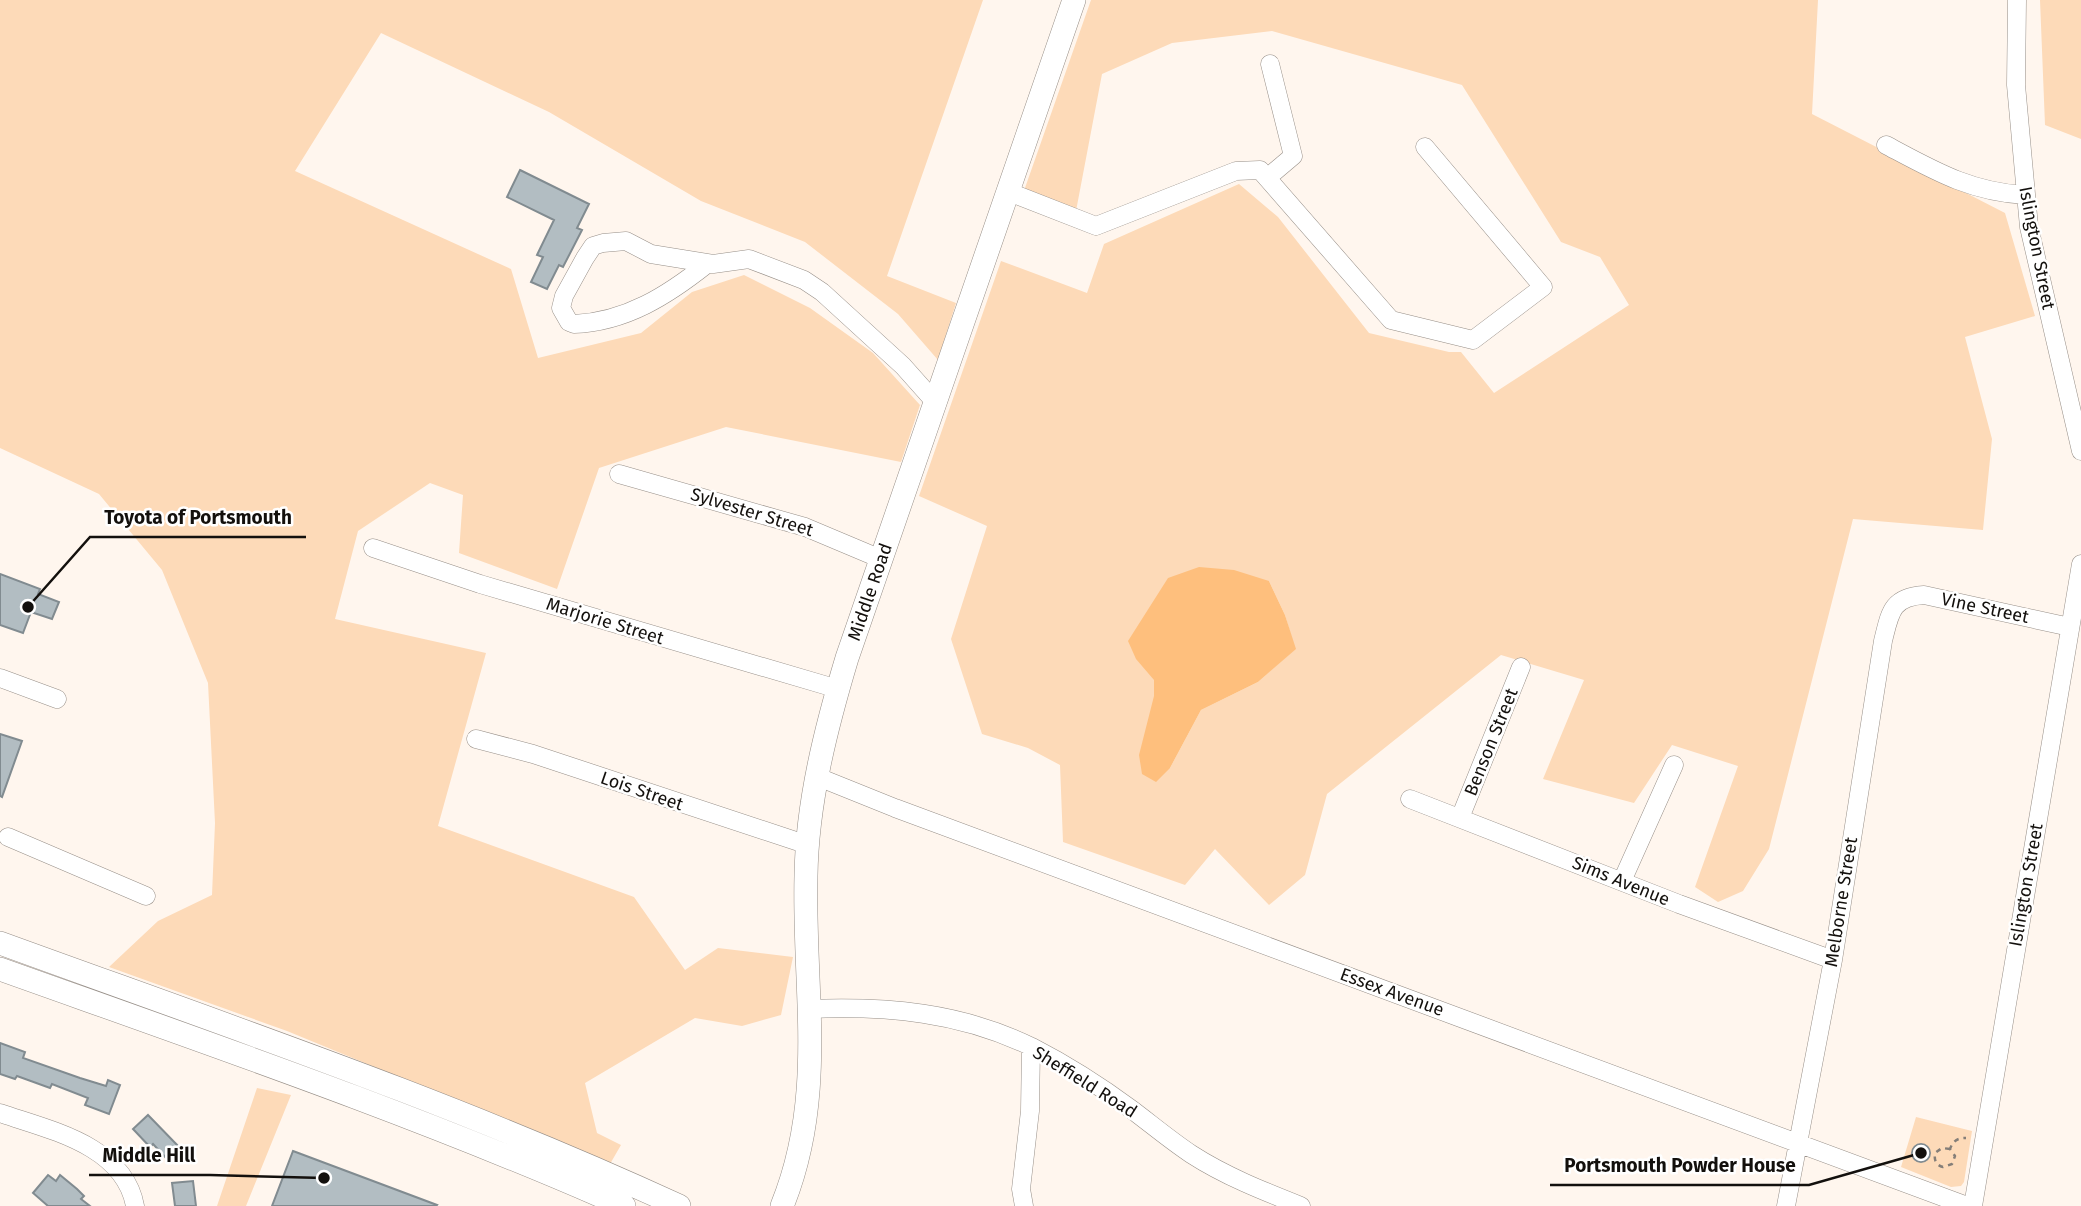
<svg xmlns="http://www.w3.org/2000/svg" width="2081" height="1206" font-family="'Fira Sans',sans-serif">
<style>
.green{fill:#fddab8;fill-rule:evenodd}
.water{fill:#febf7d}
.building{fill:#b2bdc2;stroke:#818b90;stroke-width:2}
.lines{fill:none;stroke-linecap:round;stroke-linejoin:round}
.minor-casing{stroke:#978f88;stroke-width:19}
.major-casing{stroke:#978f88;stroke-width:24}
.path{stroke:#847e78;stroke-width:2.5;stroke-dasharray:5 5;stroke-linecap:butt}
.minor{stroke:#fff;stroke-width:18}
.major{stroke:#fff;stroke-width:23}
.labels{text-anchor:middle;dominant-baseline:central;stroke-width:5;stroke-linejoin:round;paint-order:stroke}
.street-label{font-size:18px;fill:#13100d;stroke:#fff}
.leader{fill:none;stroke:#13100d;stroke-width:2.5}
.callout-dot{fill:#13100d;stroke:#fff;stroke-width:2.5}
.callout-label{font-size:19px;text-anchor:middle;font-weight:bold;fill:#13100d;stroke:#fff;stroke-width:5;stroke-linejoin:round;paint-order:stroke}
</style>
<rect width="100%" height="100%" fill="#fff6ee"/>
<path class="green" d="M0 0H983L887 276 956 303 938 360 898 314 805 242 701 201 549 112 381 33 295 171 511 269 538 358 641 333 692 292 744 275 810 308 873 353 920 405 901 462 726 427 599 468 557 589 459 553 463 495 430 483 358 531 335 619 486 653 438 826 634 897 685 970 718 948 793 957 781 1015 742 1026 695 1018 585 1083 597 1133 621 1145 610 1164 287 1031 109 967 158 921 212 895 215 823 208 683 162 570 99 494 0 448Z
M1091 0H1818L1812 114 2005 213 2035 316 1965 337 1992 439 1983 530 1853 519 1769 849 1743 891 1718 902 1695 887 1738 766 1672 745 1634 803 1543 779 1584 680 1501 655 1327 794 1305 875 1269 905 1215 849 1185 885 1063 842 1060 765 1028 748 982 734 951 639 987 526 919 496 1001 261 1087 293 1104 244 1239 184 1278 217 1369 333 1449 352H1461L1494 393 1629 305 1600 257 1561 242 1462 85 1272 31 1172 43 1102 74 1076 211 1019 205ZM1269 581 1285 615 1295 649 1258 682 1201 710 1170 768 1154 696V680Z
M2040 0H2081V139L2045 125Z
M257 1088 291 1095 246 1206H217Z
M1916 1117 1972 1131 1964 1182 1961 1186 1951 1187 1901 1167Z"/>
<path class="water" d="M1199 567 1234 570 1269 581 1285 615 1296 649 1258 682 1201 710 1170 768 1156 782 1142 774 1139 755 1154 696V680L1136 659 1128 641 1168 578Z"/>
<path class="building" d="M520 170 589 204 577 228 582 230 563 267 559 265 547 289 531 282 543 257 537 255 554 220 507 197Z
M0 574 40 589 38 594 59 602 52 619 31 612 23 633 0 625Z
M0 734 22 741 2 797 0 796Z
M0 1043 25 1052 23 1058 80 1078 106 1086 108 1080 120 1085 109 1114 85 1105 88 1098 52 1084 50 1088 17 1076 15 1079 0 1074Z
M148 1115 181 1149 168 1160 153 1144 150 1147 133 1129Z
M1912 1153a9 9 0 1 1 18 0a9 9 0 1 1-18 0Z
M293 1151 437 1205 436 1206H272Z
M48 1175 56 1181 60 1175 77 1189 84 1196 81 1199 90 1206H48L33 1193Z
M193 1181 196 1206H175L172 1183Z"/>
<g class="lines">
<defs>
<path id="minor" d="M2017 0 2016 85 2029 227 2081 451
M1886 145C1933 170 1970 192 2025 195
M1267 178 1293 156 1270 64
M1009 192 1096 226 1236 171 1260 170 1391 320 1473 340 1543 287 1425 147
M707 264C668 295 626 322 574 324L569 322 561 308 564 296 585 258 593 246 603 243 626 241 651 254 713 264 749 259 804 280 822 292 903 366 935 402
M619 474 805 527 881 559
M373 548 480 584 838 689
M0 678 57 699
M476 739 533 754 808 845
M818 777 895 808 1967 1206
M1410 799 1679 904 1833 960
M1460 818 1521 667
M8 837 146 896
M1622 881 1674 765
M809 1009C888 1006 960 1012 1032 1047 1067 1065 1100 1086 1131 1109 1151 1124 1170 1140 1191 1154 1225 1176 1263 1191 1301 1206
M0 1113C49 1130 124 1145 135 1206
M1024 1206 1021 1189 1030 1111 1031 1047
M1786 1206 1833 960 1883 641C1890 613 1891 597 1924 595L2070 627
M1973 1206 2081 564"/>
<path id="major" d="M0 943C228 1026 458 1104 679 1206
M0 969C210 1044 420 1116 624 1206
M782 1206C827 1095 803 991 806 876 807 802 826 728 847 658L1074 0"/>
</defs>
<use href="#minor" class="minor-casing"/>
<use href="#major" class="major-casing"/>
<path class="path" d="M1950 1149 1942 1148 1935 1153C1934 1161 1936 1165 1943 1167L1952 1164 1955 1156 1950 1149C1953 1141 1957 1138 1966 1138"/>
<use href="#minor" class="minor"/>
<use href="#major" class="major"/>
</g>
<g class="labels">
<g class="street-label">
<text transform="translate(2037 248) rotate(79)">Islington Street</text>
<text transform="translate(752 512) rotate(17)">Sylvester Street</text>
<text transform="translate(870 592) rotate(-71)">Middle Road</text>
<text transform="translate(1985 608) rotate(12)">Vine Street</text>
<text transform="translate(605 621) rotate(17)">Marjorie Street</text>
<text transform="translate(1491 742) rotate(-68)">Benson Street</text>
<text transform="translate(642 791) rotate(19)">Lois Street</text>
<text transform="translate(1621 881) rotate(22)">Sims Avenue</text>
<text transform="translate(2026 885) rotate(-80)">Islington Street</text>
<text transform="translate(1841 902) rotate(-81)">Melborne Street</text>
<text transform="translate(1392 992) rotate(20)">Essex Avenue</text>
<text transform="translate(1085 1082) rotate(32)">Sheffield Road</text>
</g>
</g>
<path class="leader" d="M28 607L90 537H306M324 1178L210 1175H89M1921 1153L1809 1185H1550"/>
<g class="callout-dot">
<circle cx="28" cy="607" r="7"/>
<circle cx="324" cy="1178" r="7"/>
<circle cx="1921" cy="1153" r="7"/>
</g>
<g class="callout-label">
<text x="198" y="524">Toyota of Portsmouth</text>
<text x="149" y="1162">Middle Hill</text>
<text x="1680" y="1172">Portsmouth Powder House</text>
</g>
</svg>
